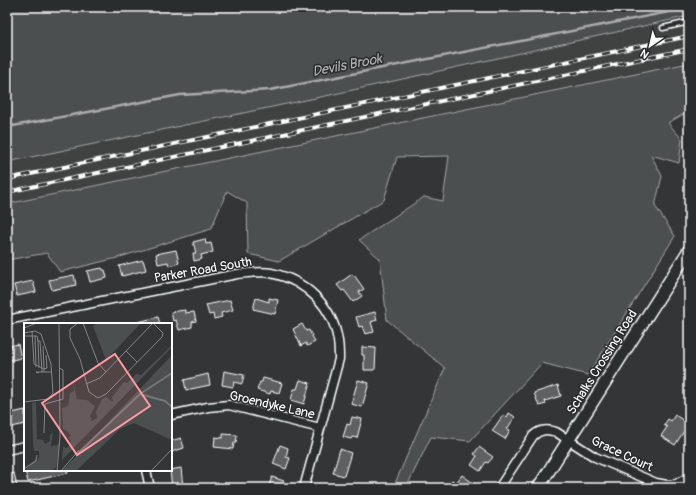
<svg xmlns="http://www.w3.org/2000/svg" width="696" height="495" font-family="Pangolin,sans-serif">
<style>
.built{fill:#404243}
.green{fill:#4c4f50;stroke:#a6a7a8}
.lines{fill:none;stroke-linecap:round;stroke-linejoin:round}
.stream{stroke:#abacad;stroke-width:2.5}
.building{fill:#5f6162;stroke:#fff}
.lane-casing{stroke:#fff;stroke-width:7}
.street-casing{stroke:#fff;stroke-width:11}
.secondary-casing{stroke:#fff;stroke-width:14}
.lane{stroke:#2a2d2e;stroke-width:4}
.street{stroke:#2a2d2e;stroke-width:8}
.secondary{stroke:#2a2d2e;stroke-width:11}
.rail-casing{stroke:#fff;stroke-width:4}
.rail{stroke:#2a2d2e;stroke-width:2.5;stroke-dasharray:8;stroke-linecap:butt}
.labels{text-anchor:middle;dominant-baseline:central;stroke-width:3;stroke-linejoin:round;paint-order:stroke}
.street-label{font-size:13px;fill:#fff;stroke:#2a2d2e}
.water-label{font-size:14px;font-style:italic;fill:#b2b3b4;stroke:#2a2d2e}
.inset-river{fill:none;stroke:#737576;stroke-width:2}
.inset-road{fill:none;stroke:#858686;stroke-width:1}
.view{fill:#ff9aa2;fill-opacity:0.15;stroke:#ff9aa2;stroke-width:2}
.inset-edge{fill:none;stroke:#fff;stroke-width:2}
</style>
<rect width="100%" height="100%" fill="#333536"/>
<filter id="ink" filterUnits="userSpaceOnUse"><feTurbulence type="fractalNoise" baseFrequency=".025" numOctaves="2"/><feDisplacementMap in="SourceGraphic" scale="8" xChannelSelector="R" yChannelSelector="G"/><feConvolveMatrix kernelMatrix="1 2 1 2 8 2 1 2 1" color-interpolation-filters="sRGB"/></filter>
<g filter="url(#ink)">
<path class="built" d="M689 16V63L7 204V162L330 95Z"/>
<path class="green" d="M7 7H689V16L330 95 7 162Z
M689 63V111L668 123 682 139 679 163 651 155 662 176 655 206 675 236 588 375 542 363 470 441 431 437 406 488H393L445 368 387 320 380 259 359 240 424 197 443 201 449 156 397 157 384 200 279 261 248 254 247 203 227 191 211 229 117 258 60 272 47 253 7 260V204Z"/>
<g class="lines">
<path class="stream" d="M7 120 12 125
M7 125 13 126 180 95 270 90 689 8"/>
</g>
<path class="building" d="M205 239 206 244 211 243 213 252 201 255 202 259 194 261 193 253H196L193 242Z
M176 250 179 263 169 266 168 262 158 264 156 254Z
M143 260 146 270 122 276 119 266Z
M102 268 103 270H105L107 278 90 282 87 271Z
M352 274 353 276 354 275 364 289 359 292 362 296 353 302 344 290 342 291 337 285Z
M74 275 76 285 52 290 49 280Z
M33 281 36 292 17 296 14 285Z
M256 298 269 302V298L278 300 275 314 253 309Z
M230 300 233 310 221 313 222 317 214 319 213 314 209 315 206 305Z
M185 310V313L194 312 196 321 192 322V327L179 330 176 320 173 321 171 312Z
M375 312 377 320 371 322 374 332 365 334 362 326 359 327 356 317Z
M158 317 160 324H139L138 322Z
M302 324 306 331 309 330 315 342 307 346 306 343 301 346 293 329Z
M18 344 21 358 7 361V349H10V346Z
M362 347 376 348 375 370H364V355H362Z
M224 371 244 375 242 384 234 382 233 387 222 385Z
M208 374 210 385 186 390 184 380Z
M263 378 282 383 279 393 271 391 270 394 257 390 260 382H262Z
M300 380 310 383 304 404 291 400 294 389H297Z
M358 380 369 383 362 407 351 404Z
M558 385 561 396 545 401 546 404 539 406 534 393Z
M25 410V424L12 427 10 418H13L12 413Z
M509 413 515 417 507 429 510 430 505 439 492 431 503 415 507 417Z
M675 415 689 424V428L686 433 684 431 675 445 661 436 667 427 664 425 668 419 671 421Z
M352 417 362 419 357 438 352 437 351 439 343 437 347 424 350 425Z
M223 434 237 435 236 443H234L233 449 214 447 215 437 223 438Z
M181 438 184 448 171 452V441Z
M280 445 288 448 286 457 290 458 286 469 273 464Z
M479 447 493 457 488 463 486 462 480 471 471 465 477 456 474 454Z
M340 449 351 453 344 476 333 473Z
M181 468 183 488H172L170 470Z
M31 470H67L68 473 28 482 25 471Z
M14 473 17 487 7 488V475Z
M462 475 473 483 470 488H447L452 480 456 483Z
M272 477 284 481 281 488H268Z"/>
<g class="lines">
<defs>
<path id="lane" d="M663 28 689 22"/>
<path id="street" d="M7 320 237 274C248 273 261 271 271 273 305 280 333 306 338 341 339 347 339 353 339 359L304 488
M171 415 208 407 229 405 320 428
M7 450 25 446
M146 470 150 488
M499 488 533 436C540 429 547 429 556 432L595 457 656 483 667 485 676 484 689 477"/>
<path id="secondary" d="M538 488 689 250"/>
</defs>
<use href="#lane" class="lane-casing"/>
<use href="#street" class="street-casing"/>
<use href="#secondary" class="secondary-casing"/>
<use href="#lane" class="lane"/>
<use href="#street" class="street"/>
<use href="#secondary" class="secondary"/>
<defs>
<path id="rail" d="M7 179 689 36
M7 192 689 49"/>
</defs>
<use href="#rail" class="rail-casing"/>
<use href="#rail" class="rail"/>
</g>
</g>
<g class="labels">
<g class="street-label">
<text transform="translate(203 270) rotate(-10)">Parker Road South</text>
<text transform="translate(602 362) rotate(-58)">Schalks Crossing Road</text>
<text transform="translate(272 405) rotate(13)">Groendyke Lane</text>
<text transform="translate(622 454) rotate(25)">Grace Court</text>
</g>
<g class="water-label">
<text transform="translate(347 65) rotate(-11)">Devils Brook</text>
</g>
</g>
<g transform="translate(24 323)">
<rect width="148" height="148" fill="#333536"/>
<path d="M73 0H117L82 37 69 3ZM148 22V24L38 137 39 124 44 125 47 118 44 114 47 113 43 108 39 106 38 85 44 83 46 70 50 68 49 58 53 76 63 77 71 83 66 93 68 98 73 95 72 89 78 76 82 74 89 79 88 74 100 59 103 60 112 51 117 52ZM148 32V117L110 100 96 106 52 148H38ZM12 79 13 116 19 117 21 121 26 118V112L29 110 27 123 34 122 36 117 32 144 28 148H0L8 141 0 144 11 137V132L12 138 15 135V128H10L9 119 8 80Z" fill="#4c4f50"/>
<path class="inset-river" d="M116 71 141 78 148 84M52 132 116 71 148 50"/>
<path class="inset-road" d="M54 0 46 6V15L56 36 65 69 74 75 82 71 138 14 139 10 129 0M59 0 74 40 82 49M0 5 13 0M8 8 10 41 20 46V49M0 10 11 8 17 11 27 41 29 70 24 76 0 79M0 13H13L14 18H16L18 49M11 13 12 44M14 18 15 45M19 23 20 46M102 28 113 39M20 46 23 45 22 32M15 50 12 49H28M62 61 76 55 129 0M20 110 21 81 39 76V47L35 45M0 146 12 138 13 132M33 148 36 113 35 0M37 148 55 127M127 148 148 126"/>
<path class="view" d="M91 31 126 83 53 132 18 80Z"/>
<rect width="148" height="148" class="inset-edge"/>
</g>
<rect width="696" height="495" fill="none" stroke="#2a2d2e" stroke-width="24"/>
<rect x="12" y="12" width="672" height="471" fill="none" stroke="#fff" stroke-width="1.5" filter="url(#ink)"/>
<g transform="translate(650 46) rotate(214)" stroke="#2a2d2e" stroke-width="3" paint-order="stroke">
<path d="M0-3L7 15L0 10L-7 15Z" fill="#ffffff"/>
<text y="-6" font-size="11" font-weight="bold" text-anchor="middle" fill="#ffffff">N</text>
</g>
</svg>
